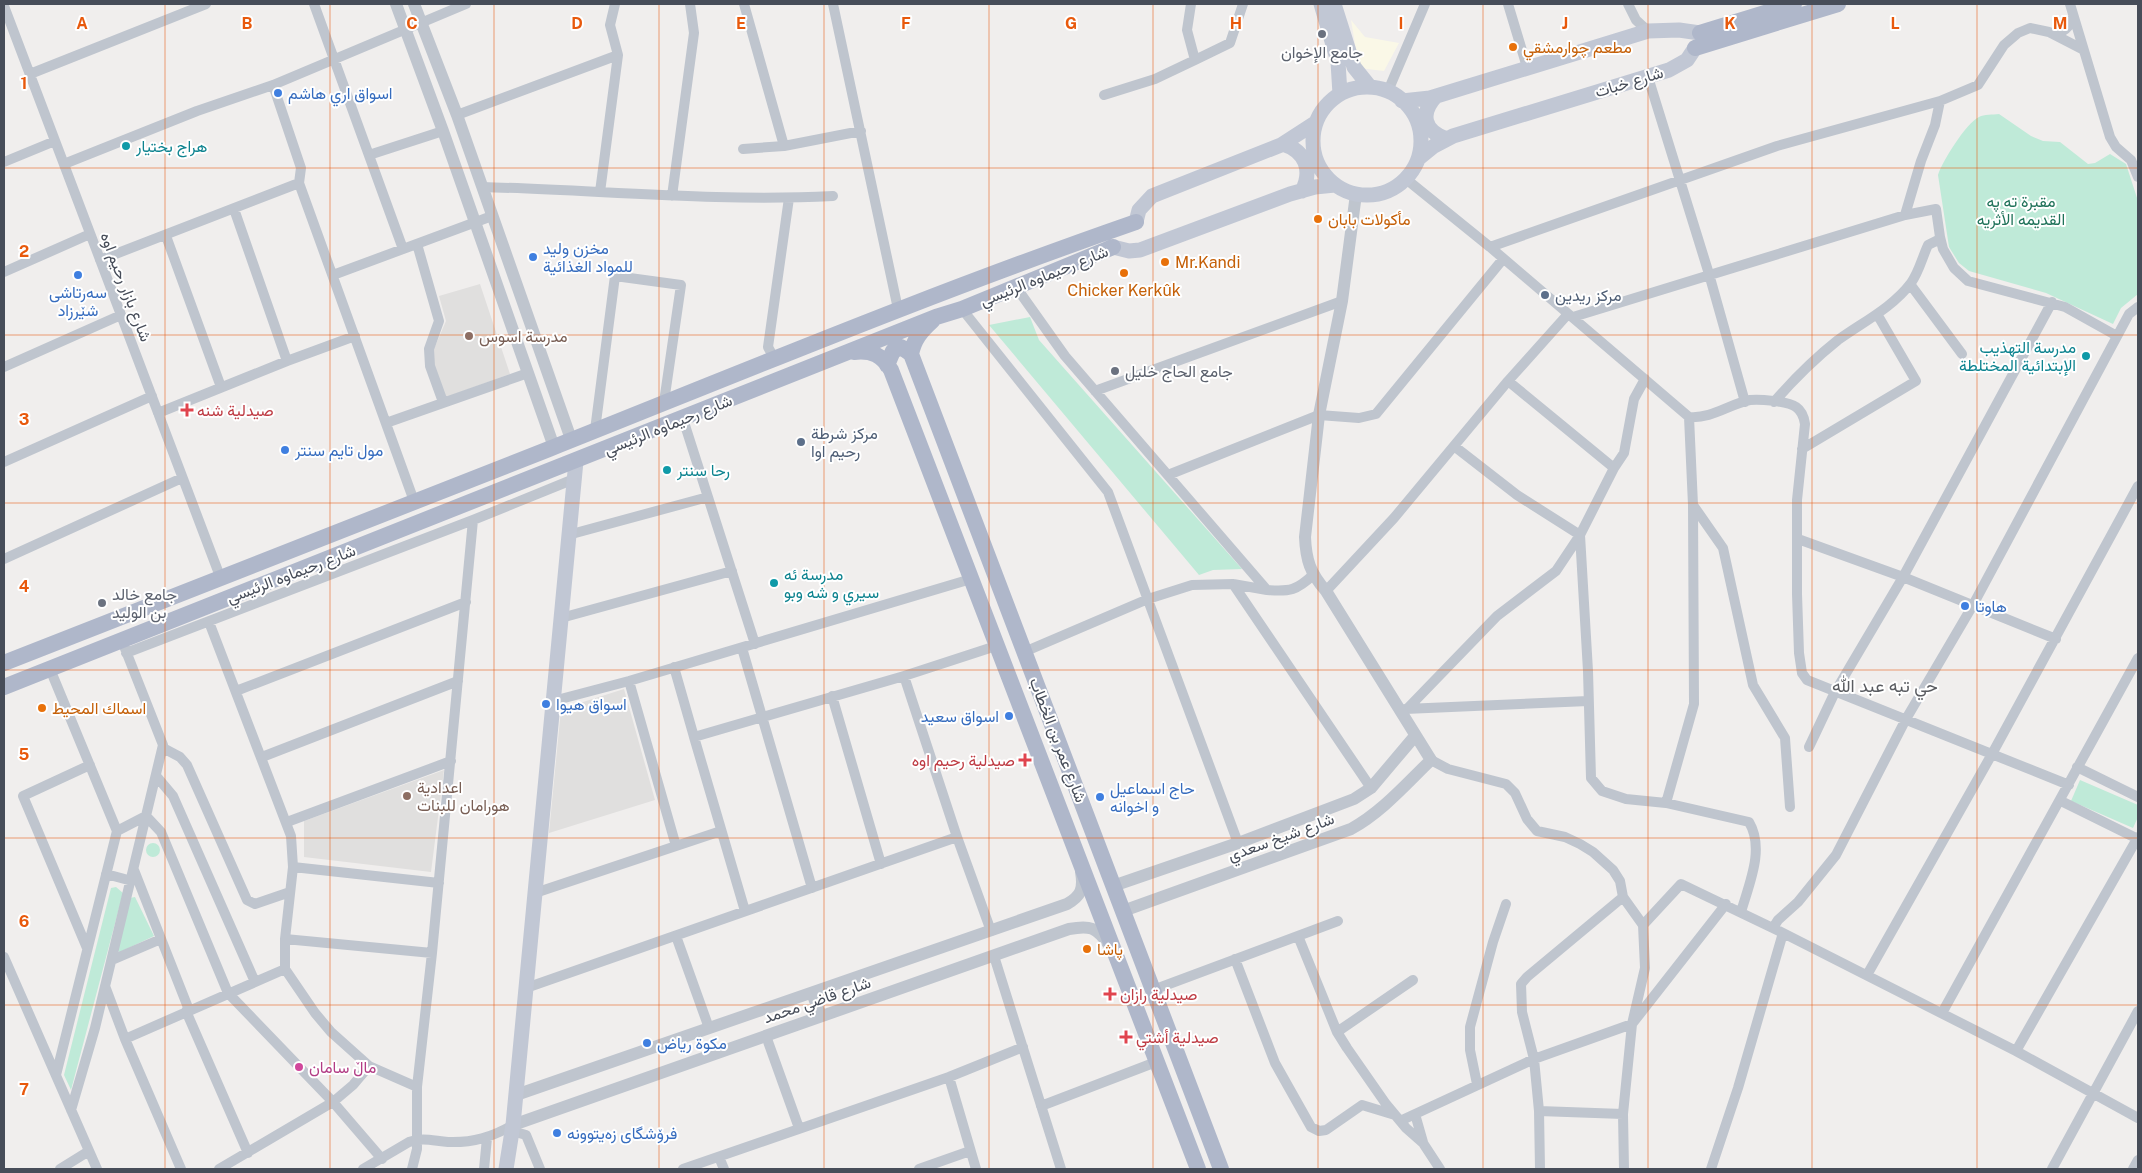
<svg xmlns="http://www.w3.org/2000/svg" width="2142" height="1173" font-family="'Public Sans',Vazirmatn,sans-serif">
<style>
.commercial{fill:#faf8e7}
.education{fill:#e0dfde}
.green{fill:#bfead8}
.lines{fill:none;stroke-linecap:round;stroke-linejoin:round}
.minor{stroke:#bfc5ce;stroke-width:10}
.tertiary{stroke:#bfc5ce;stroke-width:12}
.secondary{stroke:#c1c7d4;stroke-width:15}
.primary{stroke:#afb7ca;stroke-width:16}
.grid{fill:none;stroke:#e8590c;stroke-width:1;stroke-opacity:0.55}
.worship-dot{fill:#6b7280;stroke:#fff;stroke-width:2}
.food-dot{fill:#e8710a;stroke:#fff;stroke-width:2}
.shop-dot{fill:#3f7fe0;stroke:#fff;stroke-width:2}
.culture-dot{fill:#0f9aa8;stroke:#fff;stroke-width:2}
.service-dot{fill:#5c6f8a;stroke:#fff;stroke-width:2}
.education-dot{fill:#8d6e63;stroke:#fff;stroke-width:2}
.health-dot{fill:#e0444e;stroke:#fff;stroke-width:2}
.hotel-dot{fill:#d1479c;stroke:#fff;stroke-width:2}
.labels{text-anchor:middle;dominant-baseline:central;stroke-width:4;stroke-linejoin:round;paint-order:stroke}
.food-label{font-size:16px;fill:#c56008;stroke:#fff;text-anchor:start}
.worship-label{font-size:16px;fill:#5b616d;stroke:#fff;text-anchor:start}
.street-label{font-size:16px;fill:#474d59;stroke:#fff}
.shop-label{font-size:16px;fill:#366cbe;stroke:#fff;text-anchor:start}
.culture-label{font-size:16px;fill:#0d838f;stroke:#fff;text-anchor:start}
.park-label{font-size:16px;fill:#1f7259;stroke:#fff}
.service-label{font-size:16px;fill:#4e5e75;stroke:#fff;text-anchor:start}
.education-label{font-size:16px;fill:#785e54;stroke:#fff;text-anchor:start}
.health-label{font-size:16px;fill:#be3a42;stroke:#fff;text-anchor:start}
.hotel-label{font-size:16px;fill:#b23c85;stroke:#fff;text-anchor:start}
.neighbourhood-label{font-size:18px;fill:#5a5c61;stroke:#fff}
.grid-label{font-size:16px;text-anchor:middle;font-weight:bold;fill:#e8590c;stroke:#fff;stroke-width:4;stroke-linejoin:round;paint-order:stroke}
</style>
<rect width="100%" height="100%" fill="#f0eeed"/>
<path class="commercial" d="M1351 20 1365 37 1399 43 1384 71 1359 68Z"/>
<path class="education" d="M480 284 510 374 444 398 433 365V351L446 321 439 296Z
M624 689 655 800 549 833 561 709Z
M444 770 431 872 304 857V821Z"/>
<path class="green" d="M1999 114 2031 136 2043 141 2060 142 2088 164 2095 163 2110 154 2126 164 2138 201V294L2121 308 2113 324 2046 293 1969 271 1959 263 1949 247 1938 175C1942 162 1966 123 1979 117 1984 114 1993 115 1999 114Z
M1030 317 1039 340 1242 569 1213 570 1199 575 989 325Z
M2080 780 2138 805V817L2133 828 2071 801Z
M146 850a7 7 0 1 1 14 0a7 7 0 1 1-14 0Z
M116 887 123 893 71 1090 64 1075 111 888Z
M135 897 154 936 120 952 117 951 130 898Z"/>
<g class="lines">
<path class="minor" d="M314 4 403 249
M744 4 784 146
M833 4 898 309
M1191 4 1187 30 1195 60 1230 43 1243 4
M1508 4 1527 67
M1628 4 1636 20 1648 31
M2070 4 2110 137 2116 147 2131 160 2138 177
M4 6 221 579
M2051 33C2064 34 2070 27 2073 16
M30 74 206 4
M1648 77 1709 274 1745 402
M1388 91 1425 4
M1104 95 1155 79 1195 60
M457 115 618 55
M743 149 784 146 861 131
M369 155 443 131
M4 162 55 141
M64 164 197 111 273 85 466 4
M1406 179 1490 247 1689 417C1712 419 1729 404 1750 400 1759 399 1788 401 1796 407 1802 411 1804 417 1805 424L1797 500V594L1799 653 1802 673 1807 680 2069 785
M299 183 414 501
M482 187C599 190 716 202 833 196
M600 192 618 55 610 25 615 4
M672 196 694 33 690 4
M234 209 287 361
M1905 215 1936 209 1940 237 1943 249 1954 268 1968 281 2065 307 2117 336
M166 236 221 387
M417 244 439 321 429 349 430 366 443 402
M1490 247 1777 146 1940 101 1978 85 2004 45 2018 33 2030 28 2049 32 2082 49
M100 260 299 183 301 168 273 85
M4 272 90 234
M333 275 492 216
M1910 284 1962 354
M1016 287 1065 356 1267 590C1290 592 1297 590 1313 575
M962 309 1108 492 1238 843
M1573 317 1905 215 1921 161 1935 125 1940 101
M774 358 768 347 789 198
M4 367 121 315
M1645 379 1634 399 1624 453 1614 468 1580 535 1588 671 1591 778 1602 791 1626 799 1666 803 1749 822C1765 849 1749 884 1741 912
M1508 381 1614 468
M1095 391 1342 301
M1774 402C1794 379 1814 359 1838 340 1863 322 1892 308 1911 283 1919 272 1922 258 1928 245L1940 239
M158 413 287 361 355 336
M683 419 755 644
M386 423 528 373
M595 430 615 276 681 285 664 402
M1802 449 1916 381 1877 314
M4 462 152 396
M1168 475 1319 415 1359 418 1376 414 1503 259
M1693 505 1723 548 1753 685 1785 738 1790 807
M568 535 708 497
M1798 539 1903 577 2056 639
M4 559 182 478
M1233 584 1371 788
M1326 591 1394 518 1508 381 1568 314
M561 618 732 571
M209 622 291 836 293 867 285 939V969L315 1013 331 1032 369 1066 417 1087
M742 648 812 888
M1024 652 1148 599 1192 585 1233 584 1267 590
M126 653 473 520 574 479
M674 667 694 737
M50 669 117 831 56 1075
M904 676 957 837 991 931
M629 681 676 846
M236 691 466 602
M832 696 881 864
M553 701 629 681 971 579
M1405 709 1588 701
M1407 709 1497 616 1556 571 1580 535 1517 495 1454 446
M1809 747 1835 692 1903 577 2052 302
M163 748 180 757 187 765 247 900 255 904 290 892
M262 757 458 681
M2077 767 2138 797
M157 777 173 796 255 982
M2061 801 2138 839
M1666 803 1694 704 1693 505 1689 417
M146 816 161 832 228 993 333 1102 382 1159
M287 822 451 761
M117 831 146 816
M293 867 439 883
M134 870 189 1010
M106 874 132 881
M535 893 721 831
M745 911 694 737 904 676 996 646
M1643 925 1681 884 1779 931 2016 1051 2138 1118
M1773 928 1778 920 1798 902 1836 855 1906 719 1973 605 2129 314 2138 307
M676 936 709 1028
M1298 936 1337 1032 1347 1048 1386 1104 1406 1128 1423 1143 1440 1169
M285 939 432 953
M87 948 23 796 90 765
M994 956 1061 1169
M4 957 97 1169
M1235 959 1275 1063 1311 1127 1319 1131 1326 1130 1362 1105 1395 1115
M112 960 161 939
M1867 975 1992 754 2138 486
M105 986 125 1039 181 1169
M526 988 957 837
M1153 990 1338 921
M186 1011 248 1153
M1942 1013 2138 658
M1337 1032 1413 980
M766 1036 799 1128
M125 1039 285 969
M2016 1051 2138 837
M949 1077 976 1169
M1477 1084 1470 1050V1027L1493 942 1506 904
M1041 1106 1156 1062
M71 1110 95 1028 163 745 122 641
M1539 1111 1623 1114
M1415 1114 1423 1142
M1400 1121 1534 1059 1632 1024 1645 968 1643 925 1623 897 1620 881 1613 870 1593 852 1580 844 1565 837 1537 831 1527 819 1515 793 1506 784 1448 769 1431 760
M512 1131 526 1135 540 1169
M719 1157 724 1169
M60 1169 89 1151
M219 1169 333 1102 353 1085 369 1066
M363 1169 409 1142C422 1137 434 1141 448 1142 473 1143 492 1137 513 1125
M412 1169 417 1149V1087L432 953 473 520
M484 1169 487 1138
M683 1169 949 1077 1023 1047
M919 1169 970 1151
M1540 1169 1539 1111 1534 1059 1522 1012 1521 984 1527 977 1623 897
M1624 1169 1623 1114 1632 1024 1726 904
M1711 1169 1738 1088 1783 933
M2052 1169 2138 1011
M2133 1169 2138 1160"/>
<path class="tertiary" d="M396 4 443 131 554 447
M414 4 457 115 571 439
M1113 886 1238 843 1354 799 1371 788 1415 736
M1123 911 1351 829C1382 812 1406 784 1431 760L1326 591C1310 573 1306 560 1305 537L1319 415 1342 301 1356 194
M812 993 821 1016
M516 1095 1067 904C1081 896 1084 889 1081 872
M513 1125 1069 929C1090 925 1096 927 1109 945"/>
<path class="secondary" d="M1321 4 1338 62 1340 94
M1334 4 1354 67 1370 87
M1313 141a54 54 0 1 1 108 0a54 54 0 1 1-108 0Z
M1436 96C1420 113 1423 131 1447 139
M1402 101 1430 98 1648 31 1679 30 1700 33
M1283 144C1305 151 1313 170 1302 191
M1418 159 1434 146 1453 136 1669 70 1687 60 1695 48
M1136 222 1139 210 1152 196 1281 145 1315 123
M1113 247 1129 251 1140 250 1290 194 1315 187 1335 185
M506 1169 513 1125 576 461"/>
<path class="primary" d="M1700 33 1794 4
M1695 48 1838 4
M932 321C921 331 914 339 911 354L1221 1169
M854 352C872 350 882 355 891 370L1198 1169
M887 365 893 351 901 347 911 354
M4 663C185 592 367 521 549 449 745 371 937 291 1136 222
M4 687 936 317 962 309 1113 247"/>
</g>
<path class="grid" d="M165 4V1169M330 4V1169M494 4V1169M659 4V1169M824 4V1169M989 4V1169M1153 4V1169M1318 4V1169M1483 4V1169M1648 4V1169M1812 4V1169M1977 4V1169M4 168H2138M4 335H2138M4 503H2138M4 670H2138M4 838H2138M4 1005H2138"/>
<g class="worship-dot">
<circle cx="1322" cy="34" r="5"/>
<circle cx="1115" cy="371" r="5"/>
<circle cx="102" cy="603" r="5"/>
</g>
<g class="food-dot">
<circle cx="1513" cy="47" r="5"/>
<circle cx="1318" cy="219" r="5"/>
<circle cx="1165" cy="262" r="5"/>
<circle cx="1124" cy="273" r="5"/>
<circle cx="42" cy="708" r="5"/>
<circle cx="1087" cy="949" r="5"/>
</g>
<g class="shop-dot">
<circle cx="278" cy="93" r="5"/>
<circle cx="533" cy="257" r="5"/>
<circle cx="78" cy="275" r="5"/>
<circle cx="285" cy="450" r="5"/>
<circle cx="1965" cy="606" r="5"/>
<circle cx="546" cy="704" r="5"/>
<circle cx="1009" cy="716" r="5"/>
<circle cx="1100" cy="797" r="5"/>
<circle cx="647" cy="1043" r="5"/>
<circle cx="557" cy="1133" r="5"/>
</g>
<g class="culture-dot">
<circle cx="126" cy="146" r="5"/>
<circle cx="2086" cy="356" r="5"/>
<circle cx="667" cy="470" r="5"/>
<circle cx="774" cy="583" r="5"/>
</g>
<g class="service-dot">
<circle cx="1545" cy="295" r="5"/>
<circle cx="801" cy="442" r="5"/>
</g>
<g class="education-dot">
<circle cx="469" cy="336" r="5"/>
<circle cx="407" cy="796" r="5"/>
</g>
<g class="health-dot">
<path d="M184.5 402.5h5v5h5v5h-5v5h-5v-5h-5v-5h5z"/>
<path d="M1022.5 752.5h5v5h5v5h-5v5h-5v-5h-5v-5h5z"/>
<path d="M1107.5 986.5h5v5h5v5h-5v5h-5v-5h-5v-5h5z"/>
<path d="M1123.5 1029.5h5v5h5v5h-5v5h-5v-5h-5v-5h5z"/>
</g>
<circle class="hotel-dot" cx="299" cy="1067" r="5"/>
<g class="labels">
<g class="food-label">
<text x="1523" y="47">مطعم چوارمشقي</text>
<text x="1328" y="219">مأكولات بابان</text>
<text x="1175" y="262">Mr.Kandi</text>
<text x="1124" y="290" text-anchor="middle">Chicker Kerkûk</text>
<text x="52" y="708">اسماك المحيط</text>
<text x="1097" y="949">پاشا</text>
</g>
<g class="worship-label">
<text x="1322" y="52" text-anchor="middle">جامع الإخوان</text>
<text x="1125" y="371">جامع الحاج خليل</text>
<text x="112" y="594">جامع خالد<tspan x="112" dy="18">بن الوليد</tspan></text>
</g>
<g class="street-label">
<text transform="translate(1629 82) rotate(-17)">شارع خبات</text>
<text transform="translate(1044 276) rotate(-22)">شارع رحيماوه الرئيسي</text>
<text transform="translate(126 287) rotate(69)">شارع بازار رحيم اوه</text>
<text transform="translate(668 425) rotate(-22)">شارع رحيماوه الرئيسي</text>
<text transform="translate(291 574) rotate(-21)">شارع رحيماوه الرئيسي</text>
<text transform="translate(1058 740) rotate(69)">شارع عمر بن الخطاب</text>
<text transform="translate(1281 837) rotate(-20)">شارع شيخ سعدي</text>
<text transform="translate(817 1000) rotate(-19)">شارع قاضي محمد</text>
</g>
<g class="shop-label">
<text x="288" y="93">اسواق اري هاشم</text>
<text x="543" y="248">مخزن وليد<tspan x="543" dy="18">للمواد الغذائية</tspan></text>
<text x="78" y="292" text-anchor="middle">سەرتاشی<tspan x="78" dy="18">شێرزاد</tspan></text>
<text x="295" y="450">مول تايم سنتر</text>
<text x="1975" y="606">هاوتا</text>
<text x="556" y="704">اسواق هيوا</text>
<text x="999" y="716" text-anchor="end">اسواق سعيد</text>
<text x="1110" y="788">حاج اسماعيل<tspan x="1110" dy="18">و اخوانه</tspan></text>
<text x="657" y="1043">مكوة رياض</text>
<text x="567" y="1133">فرۆشگای زەیتوونە</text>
</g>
<g class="culture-label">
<text x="136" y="146">هراج بختيار</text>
<text x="2076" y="347" text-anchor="end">مدرسة التهذيب<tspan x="2076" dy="18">الإبتدائية المختلطة</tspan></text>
<text x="677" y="470">رحا سنتر</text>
<text x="784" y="574">مدرسة ئه<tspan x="784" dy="18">سيري و شه وبو</tspan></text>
</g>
<g class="park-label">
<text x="2021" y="201">مقبرة ته په<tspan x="2021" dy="18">القديمه الأثريه</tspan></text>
</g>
<g class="service-label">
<text x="1555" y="295">مركز ريدين</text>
<text x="811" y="433">مركز شرطة<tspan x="811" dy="18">رحيم اوا</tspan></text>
</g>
<g class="education-label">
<text x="479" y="336">مدرسة اسوس</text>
<text x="417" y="787">اعدادية<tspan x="417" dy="18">هورامان للبنات</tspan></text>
</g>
<g class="health-label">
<text x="197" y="410">صيدلية شنه</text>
<text x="1015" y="760" text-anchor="end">صيدلية رحيم اوه</text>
<text x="1120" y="994">صيدلية رازان</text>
<text x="1136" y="1037">صيدلية أشتي</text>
</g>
<g class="hotel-label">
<text x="309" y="1067">ماڵ سامان</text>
</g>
<g class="neighbourhood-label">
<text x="1885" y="685">حي تبه عبد الله</text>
</g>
</g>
<g class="grid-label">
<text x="82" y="29">A</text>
<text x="247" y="29">B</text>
<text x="412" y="29">C</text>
<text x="577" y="29">D</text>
<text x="741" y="29">E</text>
<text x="906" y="29">F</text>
<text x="1071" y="29">G</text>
<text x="1236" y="29">H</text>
<text x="1401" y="29">I</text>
<text x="1565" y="29">J</text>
<text x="1730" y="29">K</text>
<text x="1895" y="29">L</text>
<text x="2060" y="29">M</text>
<text x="24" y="89">1</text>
<text x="24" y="257">2</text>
<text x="24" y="425">3</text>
<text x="24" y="592">4</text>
<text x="24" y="760">5</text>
<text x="24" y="927">6</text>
<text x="24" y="1095">7</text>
</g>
<rect width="2142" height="1173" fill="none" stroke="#474d59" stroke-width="10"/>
</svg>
